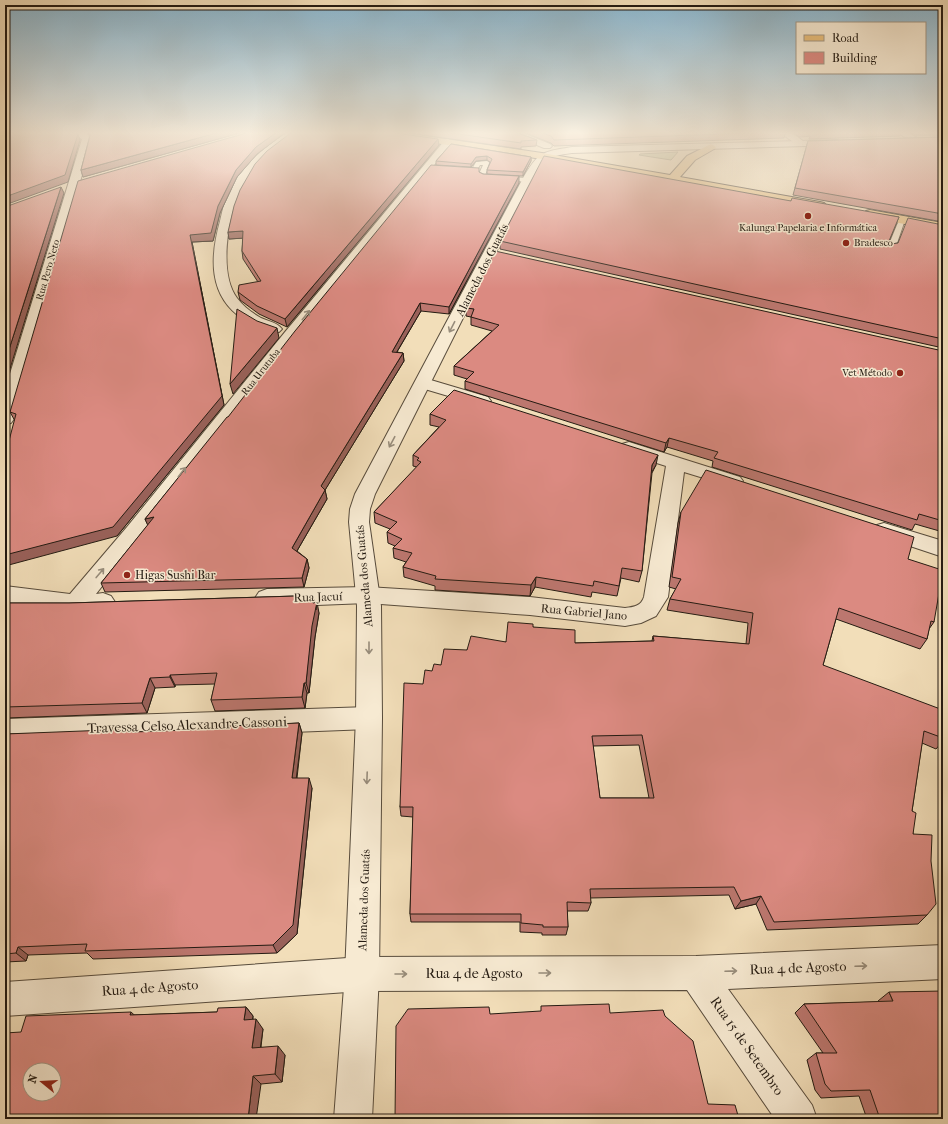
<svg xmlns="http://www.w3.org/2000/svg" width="948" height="1124" font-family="'IM FELL French Canon',serif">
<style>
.green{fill:#b7c291;stroke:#6e6e52}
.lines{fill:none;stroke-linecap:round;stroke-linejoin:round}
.service-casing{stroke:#584c3c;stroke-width:2}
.minor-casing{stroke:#584c3c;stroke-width:2}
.tertiary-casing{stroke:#584c3c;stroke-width:2}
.primary-casing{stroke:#241b12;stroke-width:2}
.service{fill:#f7ead2;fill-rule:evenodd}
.minor{fill:#f7ead2;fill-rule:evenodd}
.tertiary{fill:#f7ead2;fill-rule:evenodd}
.primary{fill:#e9bf7c;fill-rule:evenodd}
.wall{fill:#bc776f;stroke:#241b12;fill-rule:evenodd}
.shaded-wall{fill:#99615a;stroke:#241b12}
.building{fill:#db8a81;stroke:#241b12;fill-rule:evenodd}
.oneway{stroke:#988d7c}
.poi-dot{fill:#8f2418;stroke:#f7ead2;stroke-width:1.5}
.labels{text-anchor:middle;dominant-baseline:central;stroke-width:3;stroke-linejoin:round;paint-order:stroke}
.far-poi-label{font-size:10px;fill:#241b12;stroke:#f7ead2}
.far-street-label{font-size:10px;fill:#241b12;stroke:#f7ead2}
.street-label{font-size:12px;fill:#241b12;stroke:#f7ead2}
.poi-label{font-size:12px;fill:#241b12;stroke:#f7ead2;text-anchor:start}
.near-street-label{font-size:14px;fill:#241b12;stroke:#f7ead2}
</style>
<rect width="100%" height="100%" fill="#f2deb9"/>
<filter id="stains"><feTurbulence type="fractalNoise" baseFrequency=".005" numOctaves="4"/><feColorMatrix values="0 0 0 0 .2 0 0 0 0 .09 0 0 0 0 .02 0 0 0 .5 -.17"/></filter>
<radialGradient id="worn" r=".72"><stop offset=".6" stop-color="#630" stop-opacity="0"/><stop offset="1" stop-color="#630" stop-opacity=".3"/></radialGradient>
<path class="green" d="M678 152 671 160 639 155 640 154Z"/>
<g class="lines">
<defs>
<path id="service" d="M487 161 490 163 485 175 527 178 530 180 527 182 481 178 479 174 483 165H480L476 172 471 171 476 162Z
M902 218 905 220 895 249 889 250 887 249 899 220Z"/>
<path id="minor" d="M67 132 86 133 92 139 14 419 11 423 5 424V390L82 139Z
M288 132H299C294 137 287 141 282 145 273 150 265 157 259 165 252 171 247 179 242 187 228 213 218 273 237 298 243 306 252 313 261 318 267 321 277 322 282 329L279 332C267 335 253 326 243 319 208 296 210 257 220 221 223 209 225 196 232 186 245 163 266 146 288 132Z
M508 132H520L550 144 552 146 550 148H544L510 134Z
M781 132H791L807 144 805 146H799L782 134Z
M896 132H907L921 140 916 143Z
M448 139 453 142 451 144 295 338 96 594 103 593 111 596 115 602 111 608C80 618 37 607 5 602V586L70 594 127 527 285 332 445 140Z
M424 378 488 397 491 401 488 405 482 406 418 387 416 383 418 379Z
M629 442 740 477 743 481 740 485 733 487 684 472 668 597 656 616 641 623 625 626 530 615 367 603 267 607 259 604 255 598 259 592 267 589 367 587 530 597 625 608C634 607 641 606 644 597L666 466 622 452 620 448 622 444Z
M884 523 943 541V557L877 535 873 530 877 525Z
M369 707 378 710 382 718 378 726 369 729 5 743V719Z
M943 945V979L728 989 812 1105 817 1119H775L687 990 362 991 5 1016V982L362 957 696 956Z"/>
<path id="tertiary" d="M838 140 843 143 841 145 572 153C546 157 545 157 532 180L375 494 370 509 369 522 381 606 382 718 379 974 372 1119H334L345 974 356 718 357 606 349 522 350 509 355 494 522 180C538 152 541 152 572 147Z"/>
<path id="primary" d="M376 132H397L542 153 670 175 687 156 711 144 716 147 714 149 695 160 680 177 820 202 824 203 826 205 824 207 820 208 542 159 381 135Z
M870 210 943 223V231L866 217 864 214 866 211Z"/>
</defs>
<use href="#service" class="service-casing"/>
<use href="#minor" class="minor-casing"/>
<use href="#tertiary" class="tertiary-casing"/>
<use href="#primary" class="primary-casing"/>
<use href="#service" class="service"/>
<use href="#minor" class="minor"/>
<use href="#tertiary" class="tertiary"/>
<use href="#primary" class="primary"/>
</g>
<path class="wall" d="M86 132H243L83 177 81 170 90 135Z
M250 132H286L257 154 237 177 220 213 213 241 192 242 224 405 117 536 15 421 10 412Z
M403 132H515L537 140 536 146 521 147V149Z
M523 132H786L784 138 554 146 551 143Z
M792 132H901L900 136 809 139 810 136 800 137Z
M909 132H943V135H916Z
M943 137V222L793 195 808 141Z
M451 144 531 157V161L523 176 487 174V170L490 162 487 160 476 161 471 167 436 165V161Z
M439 145 287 327 259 314 240 300 238 292 258 282 243 259 242 251 243 238 229 239 228 232Z
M479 172 483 174 519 183 449 314 421 311 397 352 403 353 404 361 325 490 327 499 297 551 307 559 309 568 304 587 105 592 101 583 148 525 145 519 228 417Z
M791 201 899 217 889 241 891 244 898 243 943 225V348L500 249V241Z
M466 308 943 351V532L915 524 912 530 712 467 713 461 667 447 664 452 465 389V381L467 379 454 375V366L492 331 471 325V317L466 316Z
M430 414 656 465 652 473 642 571 639 582 621 578 617 596 592 592 591 597 535 587 530 596 435 590V586L404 577 403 567 406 562 394 558 393 548 395 546 388 543 387 532 390 529 375 523 374 512 417 467 413 466V455L439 427 430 425Z
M681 512 908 559 934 622 929 629 927 639 920 649 836 619 823 665 943 738V741L936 749 922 743 912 811 913 834 927 915 918 924 767 930 756 904 735 909 729 895 590 898 591 903 588 911H567L568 927 566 935H542V933L520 932V922H411L410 914 413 817 401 816 400 807 423 684 432 671 441 665 467 650 506 642 533 627 575 643 652 641 653 636 746 644 748 623 667 610 670 599 676 589 669 587 678 523ZM639 745 649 798H600L593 746Z
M296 596 297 600H313L314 603 319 613 315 637 309 693H307L305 708 215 711 211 700 215 684 175 685V687L155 688 147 713 5 718V603H69Z
M299 723 302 733 297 778 312 788 297 934 277 953 93 959 87 953 28 955 26 961 5 962V734L135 732 187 730Z
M889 992 943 1119H867L859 1096 821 1098 815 1090 807 1060 816 1053H823L795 1013 804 1004 878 1002V1001Z
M246 1007 253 1016V1019L263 1029 261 1047 285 1055 282 1082 261 1084 21 1032 134 1015 217 1012Z"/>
<path class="shaded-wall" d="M220 132H243L83 177 81 170Z
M277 132H286L257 154 237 177 220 213 213 241 192 242 224 405 117 536 5 566V555L190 235 218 206 236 170 256 147Z
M78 134 80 140 68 182 5 205V197Z
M438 139 439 145 287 327 285 319Z
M487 156V160L476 161 471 167V164L476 157Z
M531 157V161L523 176V172Z
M519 176V183L449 314V307Z
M61 187 64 193 5 385V362Z
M243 231 245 238 229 239 228 232Z
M420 303 421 311 392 360V352Z
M277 328 279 338 233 394 230 384Z
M403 353 404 361 322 495 321 486Z
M669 438 667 447 664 452 666 443Z
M658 455 656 465 650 475 652 465Z
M325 490 327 499 294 556 292 548Z
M154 517 149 528 145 519Z
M307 559 309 568 304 587 302 578Z
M536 577 535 587 530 596 531 585Z
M313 600 316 610 317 602 319 613 315 637 309 693 306 683Z
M170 675 175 685V687L170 677Z
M150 678 155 688 147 713 142 703Z
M304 683 307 693 305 708 302 697Z
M299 723 302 733 295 788 292 778Z
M309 778 312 788 297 934 277 953 273 945Z
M761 896 756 904 735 909 741 901Z
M18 947 28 955 26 961 16 953Z
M246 1007 253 1016 251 1029 244 1020Z
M131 1012 142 1022 130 1015Z
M256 1019 263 1029 259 1057 252 1048Z
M278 1046 285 1055 282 1082 275 1074Z
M253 1076 261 1084 256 1119H248Z"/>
<path class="building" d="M5 132H74L78 134 65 175 5 197Z
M91 132H220L81 170Z
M250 132H277L256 147 236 170 218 206 211 233 190 235 222 396 113 527 5 555V456L16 414 10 412 78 181Z
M292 132H389L438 139 285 319 257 306 238 292 239 285 261 281 242 251 243 231 228 232 234 206 240 190 255 164 267 151Z
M445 132H515L537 140 521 141V143Z
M539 132H781L554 140 551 136Z
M943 137V214L795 188 808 141Z
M451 144 531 157 523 172 487 170 492 159 487 156 476 157 471 164 436 161Z
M544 156 791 201 792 198 899 217 889 241 891 244 898 243 908 218 943 225V339L500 241Z
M431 165 479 168V172L483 174 519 176 449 307 420 303 392 352 403 353 321 486 325 490 292 548 307 559 302 578 101 583 154 517 145 519 227 417H228L295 331Z
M61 187 5 362V207Z
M495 251 943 351V521L919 514 917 520 714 458 718 452 669 438 666 443 465 381 474 372 454 366 499 325 471 317 474 309 466 308Z
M237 309 257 321 277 328 230 384Z
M454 390 658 455 652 465 642 571 622 568 619 586 594 581 593 586 536 577 531 585 435 579 436 576 403 567 412 553 393 548 402 539 387 532 397 522 374 512 421 462 417 460 419 458 413 455 446 420 430 414Z
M706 470 914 537 908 559 942 570V576L934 622 931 621 927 639 839 608 823 665 943 710V738L924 731 912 811 916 813 913 834 932 835 931 861 936 904 927 915 774 922 761 896 741 901 734 887 590 889 591 903 567 902 568 927H543V925L521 923V914H410L413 807H400L404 683 423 684 425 670 432 671 434 664 441 665 444 649 467 650 471 636 506 642 508 622 533 624V627L575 630V643L654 641 653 636 749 644 753 613 670 599 681 579 672 577 681 512ZM642 735 654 798H600L592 736Z
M296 596 295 600H313V603L317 602 312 626 306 683H304L302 697 211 700 217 673 170 675V677L150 678 142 703 5 707V603H69Z
M299 723 292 778H309L293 925 273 945 85 951 87 944 18 947 16 953 5 954V734L134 729 133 732 187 730 204 729 205 727Z
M943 991V1119H880L870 1090 831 1091 825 1084 816 1053H837L804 1004 893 1001 889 992Z
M609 1004 610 1013 663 1010 665 1016 693 1041 708 1104 735 1105 739 1119H395L396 1026 408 1009 489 1007 490 1014 541 1011V1006Z
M246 1007 244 1020 256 1019 252 1048 278 1046 275 1074 253 1076 248 1119H5V1033L21 1032 26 1016 131 1012 130 1015 217 1012 218 1008ZM30 1070H54V1094H30Z"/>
<defs><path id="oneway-shaft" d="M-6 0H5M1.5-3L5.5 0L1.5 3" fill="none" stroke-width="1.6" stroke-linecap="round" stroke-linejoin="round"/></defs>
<g class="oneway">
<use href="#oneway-shaft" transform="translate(306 315) rotate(-51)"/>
<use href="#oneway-shaft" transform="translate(452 327) rotate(117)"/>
<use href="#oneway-shaft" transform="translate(392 442) rotate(118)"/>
<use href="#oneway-shaft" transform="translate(182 472) rotate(-52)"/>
<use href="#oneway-shaft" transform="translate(100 573) rotate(-50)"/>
<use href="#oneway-shaft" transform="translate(369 648) rotate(90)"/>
<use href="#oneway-shaft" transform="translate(367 778) rotate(92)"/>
<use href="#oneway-shaft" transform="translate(861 966) rotate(-2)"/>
<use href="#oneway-shaft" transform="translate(731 971) rotate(-2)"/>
<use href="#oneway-shaft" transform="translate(545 973)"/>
<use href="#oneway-shaft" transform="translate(401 974)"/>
</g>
<linearGradient id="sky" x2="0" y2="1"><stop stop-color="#89b7d1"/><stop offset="0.46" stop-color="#f9f0e0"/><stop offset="1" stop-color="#f9f0e0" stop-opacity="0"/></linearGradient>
<rect width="948" height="289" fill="url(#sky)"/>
<g class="poi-dot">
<circle cx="808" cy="216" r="4"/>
<circle cx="846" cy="243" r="4"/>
<circle cx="900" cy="373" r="4"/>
<circle cx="127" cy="575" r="4"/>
</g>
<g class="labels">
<g class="far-poi-label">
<text x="808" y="228">Kalunga Papelaria e Informática</text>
<text x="854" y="243" text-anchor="start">Bradesco</text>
<text x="892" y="373" text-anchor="end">Vet Método</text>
</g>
<g class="far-street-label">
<text transform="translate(48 270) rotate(-74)">Rua Pero Neto</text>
<text transform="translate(261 372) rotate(-52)">Rua Urutuba</text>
</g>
<g class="street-label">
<text transform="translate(482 270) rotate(-63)">Alameda dos Guatás</text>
<text transform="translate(364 576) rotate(-95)">Alameda dos Guatás</text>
<text transform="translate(318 597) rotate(-2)">Rua Jacuí</text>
<text transform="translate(584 612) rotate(5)">Rua Gabriel Jano</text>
<text transform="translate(364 900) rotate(-88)">Alameda dos Guatás</text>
</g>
<g class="poi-label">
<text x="135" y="575">Higas Sushi Bar</text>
</g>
<g class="near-street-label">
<text transform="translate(187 725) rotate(-2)">Travessa Celso Alexandre Cassoni</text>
<text transform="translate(798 968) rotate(-2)">Rua 4 de Agosto</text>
<text x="474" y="973">Rua 4 de Agosto</text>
<text transform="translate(150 988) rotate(-4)">Rua 4 de Agosto</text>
<text transform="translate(747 1046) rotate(55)">Rua 15 de Setembro</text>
</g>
</g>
<rect width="948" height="1124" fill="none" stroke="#f2deb9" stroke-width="20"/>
<rect x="6" y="6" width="936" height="1112" fill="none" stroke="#241b12" stroke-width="2"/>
<rect x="10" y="10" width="928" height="1104" fill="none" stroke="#241b12"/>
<rect x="796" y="22" width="130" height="52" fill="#f7ead2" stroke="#a39785"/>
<rect x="804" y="35" width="20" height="6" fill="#e9bf7c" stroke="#a39785"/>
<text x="832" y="42" font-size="12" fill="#241b12">Road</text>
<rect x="804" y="52" width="20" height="12" fill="#db8a81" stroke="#a39785"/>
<text x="832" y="62" font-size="12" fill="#241b12">Building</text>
<g transform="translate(42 1082) rotate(288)"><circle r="19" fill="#f7ead2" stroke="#a39785"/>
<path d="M0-3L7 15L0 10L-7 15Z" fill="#8f2418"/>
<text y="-6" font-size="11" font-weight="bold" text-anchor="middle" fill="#241b12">N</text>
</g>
<rect width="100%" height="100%" filter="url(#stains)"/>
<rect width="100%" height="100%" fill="url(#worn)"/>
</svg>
